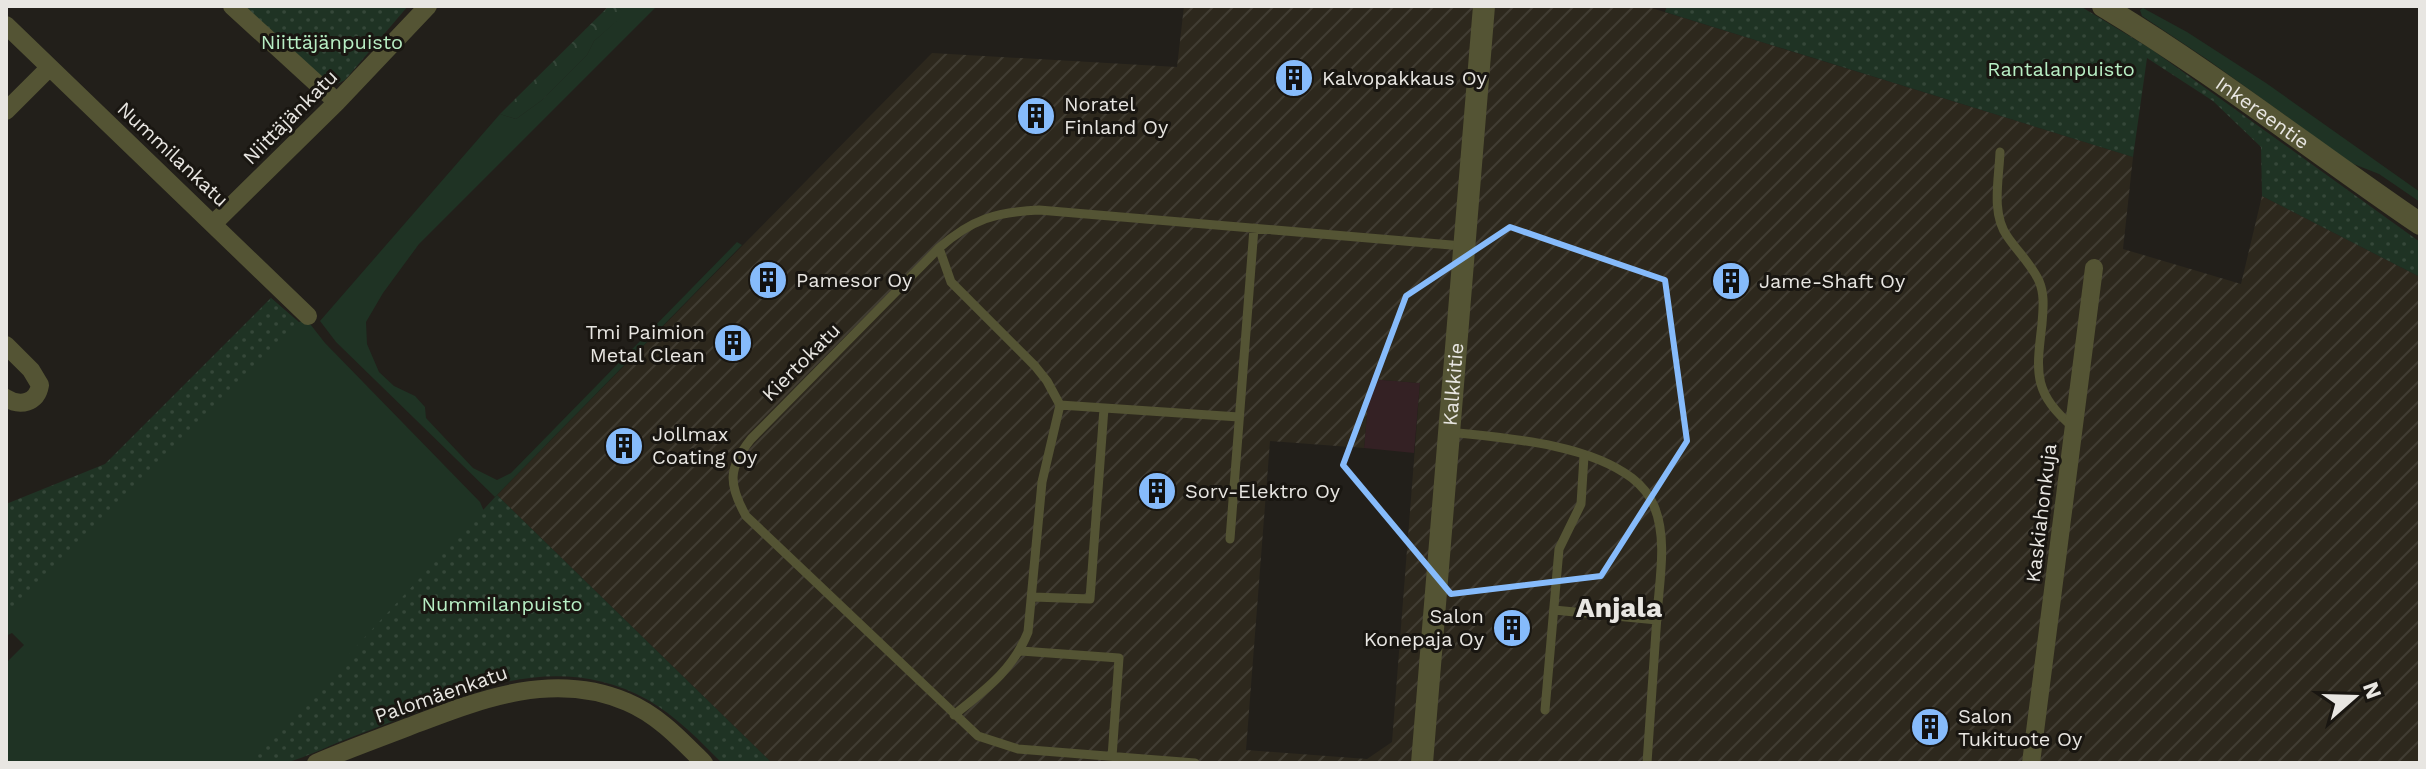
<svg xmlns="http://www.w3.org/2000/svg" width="2426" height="769" font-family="'Work Sans',sans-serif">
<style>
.commercial{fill:#342124}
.industrial{fill:url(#industrial-furrows);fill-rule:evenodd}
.green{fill:#1f3324}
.forest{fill:url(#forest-crowns)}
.park{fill:url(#park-dots)}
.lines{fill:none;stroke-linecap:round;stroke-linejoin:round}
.service{stroke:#545434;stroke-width:9}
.minor{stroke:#545434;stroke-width:18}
.tertiary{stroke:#545434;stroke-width:22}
.marked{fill:none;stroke:#86bbfb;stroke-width:6;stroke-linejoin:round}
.labels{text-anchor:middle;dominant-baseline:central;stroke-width:6;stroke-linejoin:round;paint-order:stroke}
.park-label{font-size:20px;fill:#b8eec4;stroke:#191611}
.poi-label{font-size:20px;fill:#e8e6e2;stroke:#191611;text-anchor:start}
.street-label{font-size:20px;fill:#e8e6e2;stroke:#191611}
.district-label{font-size:28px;font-weight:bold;fill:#e8e6e2;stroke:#191611}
</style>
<defs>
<pattern id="industrial-furrows" width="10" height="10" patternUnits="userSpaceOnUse" patternTransform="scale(2)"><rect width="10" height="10" fill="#2d281d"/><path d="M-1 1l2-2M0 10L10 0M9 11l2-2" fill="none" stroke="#413d33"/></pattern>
<pattern id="forest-crowns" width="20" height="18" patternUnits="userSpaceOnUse" patternTransform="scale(2)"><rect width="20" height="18" fill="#1f3324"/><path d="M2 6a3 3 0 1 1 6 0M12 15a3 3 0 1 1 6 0" fill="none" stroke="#354739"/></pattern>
<pattern id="park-dots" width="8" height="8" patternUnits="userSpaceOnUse" patternTransform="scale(2)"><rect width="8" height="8" fill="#1f3324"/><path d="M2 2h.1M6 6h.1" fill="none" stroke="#354739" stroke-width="1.8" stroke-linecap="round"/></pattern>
</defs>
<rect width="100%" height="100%" fill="#221f1a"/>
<path class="commercial" d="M1370 379 1420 383 1414 453 1364 448Z"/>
<path class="industrial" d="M1184 6H1645L2133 157 2123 249 2241 284 2262 196 2420 277V763H772L497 495 932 53 1177 67ZM1370 379 1420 383 1392 742 1367 759 1246 750 1270 441 1364 448Z"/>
<path class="green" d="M617 6H657L419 244 383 293 366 322 367 344 379 372 394 386 415 396 425 407 426 418 473 468 497 480 511 473 737 242 742 245 495 497 336 342 320 321 500 114 516 119 542 100 587 55 594 41 624 14Z
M2143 8 2187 32 2266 83 2420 192V202L2379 174 2351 163 2208 60 2142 16 2140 10Z
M271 298 299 322 307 320 325 343 480 502 487 518 522 677 483 687 284 763H6V663L24 645 12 633 6 636V573Z"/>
<path class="forest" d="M609 6H617L625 14 594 41 587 55 542 100 516 119 500 114Z"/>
<path class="park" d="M243 6H408L345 80 335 85 326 82Z
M1667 6H2080L2151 49 2420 242V277L2262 196 2261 147 2213 101 2147 58 2133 157 1665 12Z
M271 298 299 323 6 617V504L105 464Z
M497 495 772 763H722C700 741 676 716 648 700 549 645 453 698 358 734 334 743 309 757 284 763 273 765 259 763 248 763Z"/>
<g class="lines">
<path class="service" d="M2000 152C1999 179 1991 213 2007 236 2017 251 2032 265 2039 281 2045 295 2043 309 2042 324 2036 374 2033 393 2074 428
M939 248 951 282 1035 366 1047 381 1060 405 1042 482 1028 632C1013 670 985 690 954 715
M1060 405 1239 417
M1449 432C1505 438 1586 443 1632 478 1641 485 1650 496 1654 506 1668 539 1659 582 1657 616 1654 665 1650 714 1647 763
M1230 539 1254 228
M1033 597 1090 599 1104 408
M1554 610 1657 620
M1021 651 1119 658 1112 757
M1545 710 1559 549 1581 504 1584 456
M1195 763 1018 749 978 736 746 516C728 484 728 468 751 439L939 248C972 219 996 212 1039 210L1463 246"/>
<path class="minor" d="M232 6 337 102
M6 25 308 316
M6 111 49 68
M214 223 337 102 428 6
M6 345 31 370 40 385C37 403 20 407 6 398
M316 763C346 750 377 739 408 727 479 700 552 670 627 702 658 715 681 740 704 763
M2031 763 2094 268"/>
<g class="tertiary">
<path id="s1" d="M2103 6C2213 72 2314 152 2420 224"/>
<path id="s2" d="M1422 763 1484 6"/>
</g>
</g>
<path class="marked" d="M1510 227 1665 280 1687 441 1601 576 1451 594 1343 465 1406 296Z"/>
<defs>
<symbol id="building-disc" viewBox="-11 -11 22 22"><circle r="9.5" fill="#86bbfb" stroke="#191611"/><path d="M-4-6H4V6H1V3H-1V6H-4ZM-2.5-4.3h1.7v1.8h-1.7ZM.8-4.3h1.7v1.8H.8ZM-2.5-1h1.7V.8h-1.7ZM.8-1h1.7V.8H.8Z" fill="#111"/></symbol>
</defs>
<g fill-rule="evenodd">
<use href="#building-disc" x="1272" y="56" width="44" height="44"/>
<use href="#building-disc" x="1014" y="94" width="44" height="44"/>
<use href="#building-disc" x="746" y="258" width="44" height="44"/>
<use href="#building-disc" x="1709" y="259" width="44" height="44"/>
<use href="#building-disc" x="711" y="321" width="44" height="44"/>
<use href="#building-disc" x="602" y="424" width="44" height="44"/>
<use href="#building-disc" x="1135" y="469" width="44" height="44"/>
<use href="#building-disc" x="1490" y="606" width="44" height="44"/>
<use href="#building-disc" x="1908" y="705" width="44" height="44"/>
</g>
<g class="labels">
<g class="park-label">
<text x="332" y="42">Niittäjänpuisto</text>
<text x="2061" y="69">Rantalanpuisto</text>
<text x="502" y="604">Nummilanpuisto</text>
</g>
<g class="poi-label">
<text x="1322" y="78">Kalvopakkaus Oy</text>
<text x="1064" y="104">Noratel<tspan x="1064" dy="23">Finland Oy</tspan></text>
<text x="796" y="280">Pamesor Oy</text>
<text x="1759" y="281">Jame-Shaft Oy</text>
<text x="705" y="332" text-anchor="end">Tmi Paimion<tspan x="705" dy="23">Metal Clean</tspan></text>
<text x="652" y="434">Jollmax<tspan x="652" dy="23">Coating Oy</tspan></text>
<text x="1185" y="491">Sorv-Elektro Oy</text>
<text x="1484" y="616" text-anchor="end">Salon<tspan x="1484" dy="23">Konepaja Oy</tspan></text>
<text x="1958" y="716">Salon<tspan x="1958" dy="23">Tukituote Oy</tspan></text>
</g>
<g class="street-label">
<text stroke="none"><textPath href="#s1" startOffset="192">Inkereentie</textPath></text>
<text transform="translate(290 117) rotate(-45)">Niittäjänkatu</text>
<text transform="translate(173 154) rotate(43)">Nummilankatu</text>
<text transform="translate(801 362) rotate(-45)">Kiertokatu</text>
<text stroke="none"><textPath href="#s2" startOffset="380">Kalkkitie</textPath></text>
<text transform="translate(2041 513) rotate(-83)">Kaskiahonkuja</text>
<text transform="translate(441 694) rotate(-19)">Palomäenkatu</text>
</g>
<g class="district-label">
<text x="1619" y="607">Anjala</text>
</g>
</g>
<rect width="2426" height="769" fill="none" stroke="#e8e6e2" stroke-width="16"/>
<g transform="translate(2354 697) rotate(70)" stroke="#191611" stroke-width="6" paint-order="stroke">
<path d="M0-6L14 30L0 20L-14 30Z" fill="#e8e6e2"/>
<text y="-12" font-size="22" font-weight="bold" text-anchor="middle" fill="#e8e6e2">N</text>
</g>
</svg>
